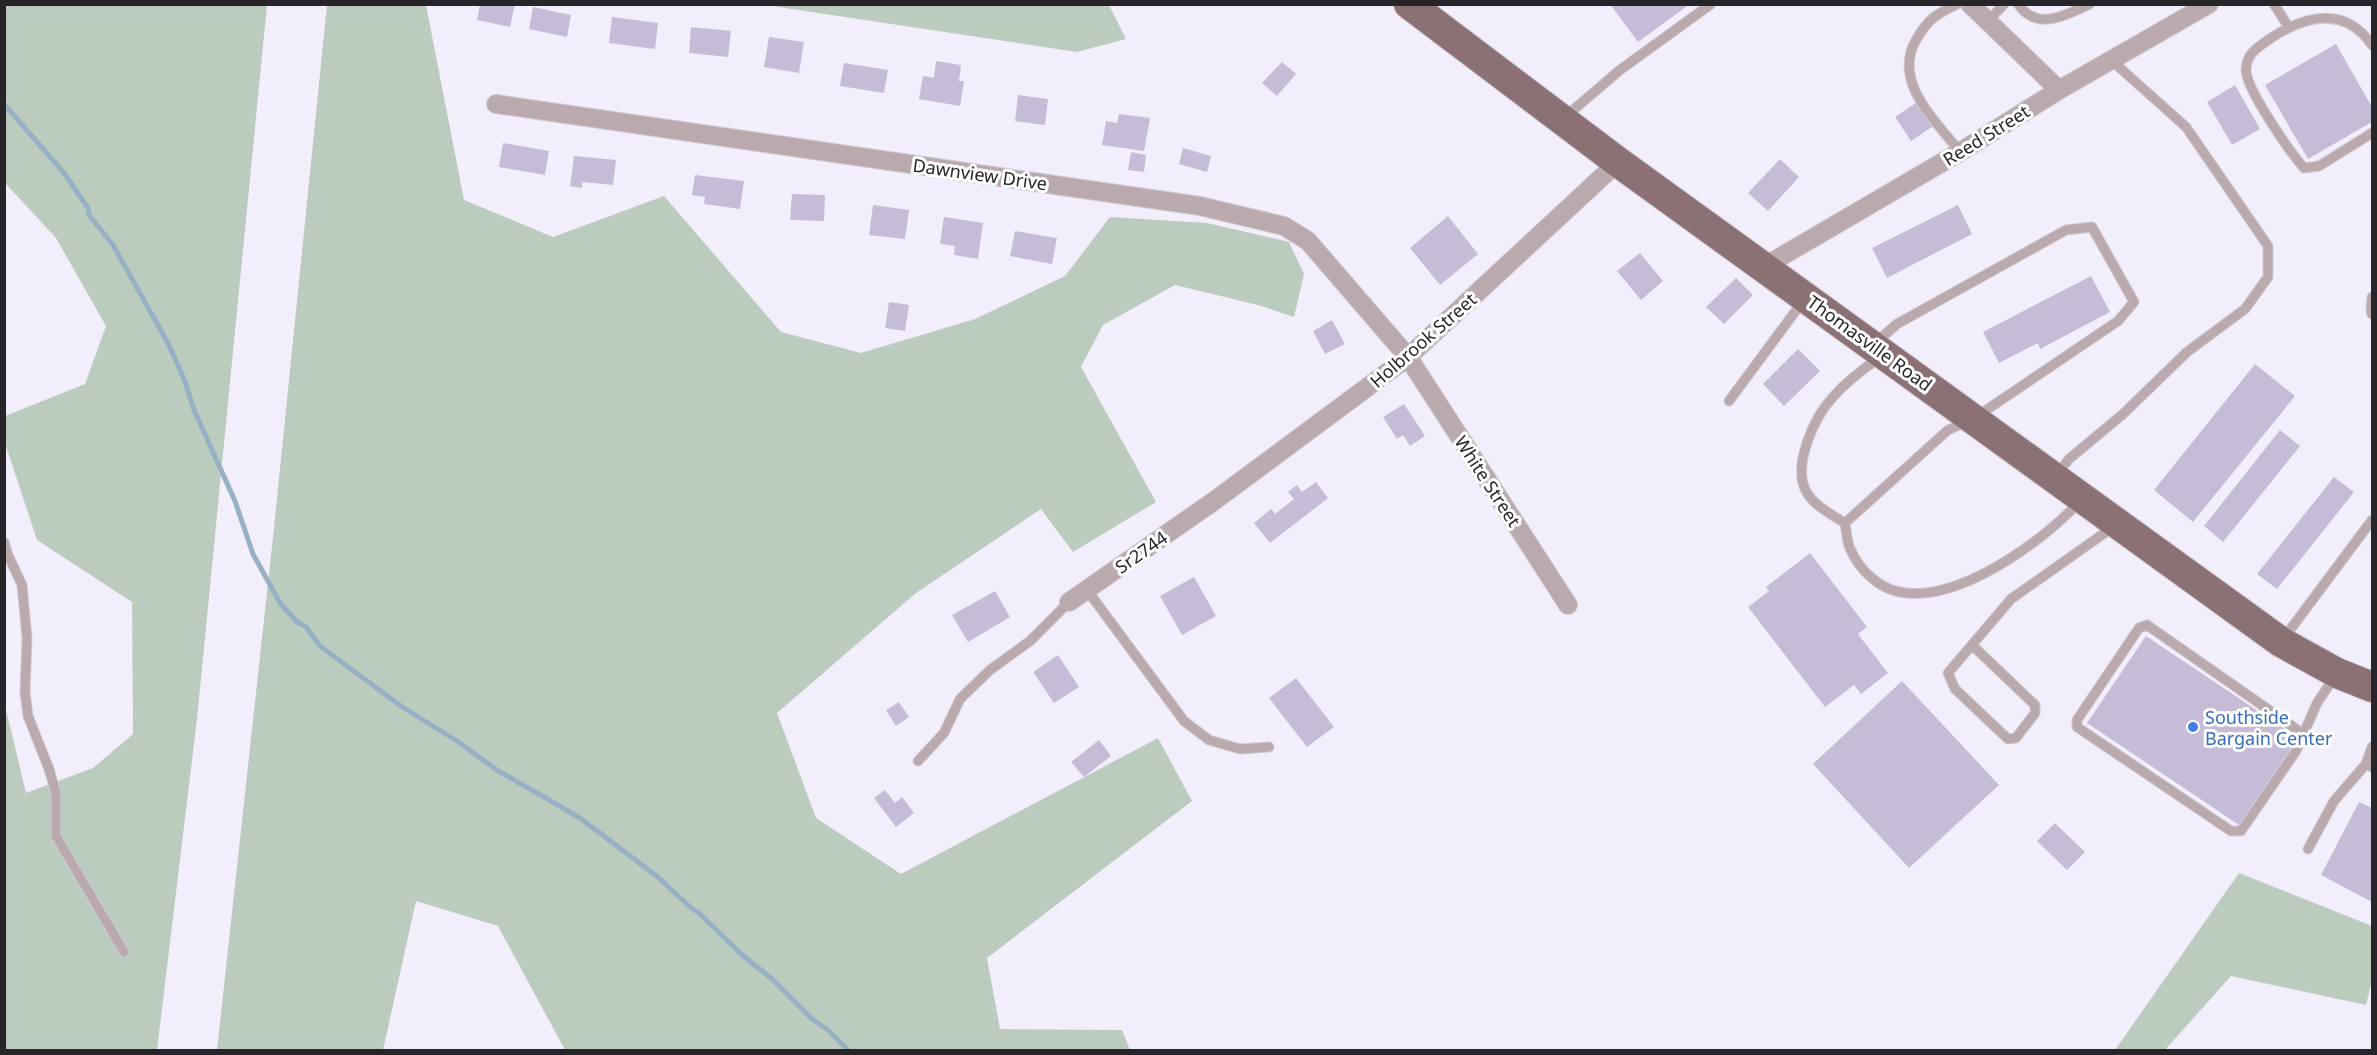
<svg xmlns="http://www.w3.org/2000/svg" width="2377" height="1055" font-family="'Noto Sans',sans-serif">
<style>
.green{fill:#bbcbbe}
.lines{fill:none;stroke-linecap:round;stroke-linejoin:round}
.stream{stroke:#96b1c4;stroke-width:5}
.building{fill:#c7bcd8}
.service-casing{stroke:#cecad5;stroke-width:11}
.minor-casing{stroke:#cecad5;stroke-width:20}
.primary-casing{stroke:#cecad5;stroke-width:32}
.service{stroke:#baaaad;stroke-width:9}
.minor{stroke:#baaaad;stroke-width:18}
.primary{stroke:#8b7074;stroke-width:30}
.shop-dot{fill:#3f7fe0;stroke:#fff;stroke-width:2}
.labels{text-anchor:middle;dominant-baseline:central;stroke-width:6;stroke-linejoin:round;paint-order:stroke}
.street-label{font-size:18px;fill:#27252a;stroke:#fff}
.shop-label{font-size:18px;fill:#366cbe;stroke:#fff;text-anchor:start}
</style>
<rect width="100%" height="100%" fill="#f3eefb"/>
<path class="green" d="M5 5H267L197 719 157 1050H5L4 701 26 793 93 768 133 734 132 602 37 540 5 443V416L85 384 106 326 56 238 5 183Z
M327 5H426L464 200 553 237 664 196 781 332 861 353 975 319 1065 276 1110 217 1207 223 1289 242 1304 274 1294 317 1258 305 1175 285 1103 325 1081 367 1156 502 1073 552 1041 509 916 593 777 713 816 818 901 874 1158 738 1192 801 987 958 1000 1029 1122 1030 1130 1050H565L498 926 416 901 383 1050H217L274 528Z
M765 5H1109L1126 39 1077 52Z
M2239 873 2372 926V980L2366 1005 2231 976 2165 1050H2115Z"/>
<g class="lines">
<path class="stream" d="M4 104 64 173 88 208 89 215 113 245 169 345 184 379 194 410 235 501 253 554 280 603 297 622 306 627 320 646 401 706 457 741 497 770 580 818 658 877 691 908 699 913 741 954 772 979 811 1018 828 1030 848 1050"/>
</g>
<path class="building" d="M480 4H515L510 27 477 20Z
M1610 4H1690L1638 42Z
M533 7 571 15 567 37 529 29Z
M612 17 658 23 655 49 609 43Z
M691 27 731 31 728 57 689 53Z
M769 37 804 42 799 73 764 67Z
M2336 44 2372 107V122L2308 159 2265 85Z
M936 61 961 65 959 81H964L960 106 919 99 923 76 934 78Z
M1282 62 1296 74 1277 96 1262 83Z
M844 63 888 70 884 93 840 86Z
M2235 85 2260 129 2232 145 2207 102Z
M1018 95 1048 99 1045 125 1015 121Z
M1916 103 1932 127 1911 141 1895 117Z
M1119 114 1150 118 1144 151 1102 145 1106 121 1117 123Z
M503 143 549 151 545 175 499 167Z
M1183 148 1211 156 1207 172 1179 164Z
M1131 152 1146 155 1144 172 1128 170Z
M574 156 616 160 613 185 582 182V188L570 186Z
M1780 159 1799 177 1768 211 1748 193Z
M695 175 744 181 740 209 704 204 705 197 692 195Z
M792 194 825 195 824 221 790 220Z
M873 205 909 210 905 239 869 235Z
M1958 205 1972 234 1887 278 1872 248Z
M1448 216 1478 254 1440 285 1410 248Z
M944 217 983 223 978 259 954 255 955 246 940 244Z
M1015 231 1057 238 1052 264 1010 256Z
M1640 253 1663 281 1641 300 1617 271Z
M2091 276 2110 312 2040 349 2038 343 1999 363 1983 332Z
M1736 278 1753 295 1724 324 1706 307Z
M889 302 909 305 905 331 885 328Z
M1332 320 1345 344 1325 354 1313 331Z
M1798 349 1820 371 1784 406 1763 384Z
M2255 364 2295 396 2193 522 2154 490Z
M1404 404 1425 436 1410 446 1403 435 1397 439 1383 417Z
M2280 430 2300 446 2223 542 2204 526Z
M2334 477 2354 492 2277 589 2257 574Z
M1316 482 1328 498 1270 543 1254 523 1271 509 1275 514 1294 499 1288 492 1297 485 1302 492Z
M1810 553 1867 627 1858 634 1888 673 1861 694 1854 685 1825 707 1748 607 1769 591 1766 587Z
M1194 577 1216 616 1182 635 1160 596Z
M995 591 1010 617 968 642 952 615Z
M2146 636 2298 738 2239 825 2087 723Z
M1058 655 1079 687 1054 703 1033 672Z
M1296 678 1334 727 1307 747 1269 698Z
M1902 681 1999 785 1909 868 1813 764Z
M899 702 909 717 896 726 886 710Z
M1099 740 1111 756 1084 777 1071 762Z
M885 790 895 803 902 797 914 813 896 827 874 798Z
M2359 802 2372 808V902L2321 875Z
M2055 823 2085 852 2067 870 2037 841Z"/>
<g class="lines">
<defs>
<path id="service" d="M1957 4C1935 15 1928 19 1916 40 1892 82 1936 121 1960 152
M2018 4C2037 32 2066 15 2090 4
M2274 4 2288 26
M1988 21 2004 4
M2372 45C2345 6 2306 15 2271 38 2259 47 2247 52 2246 69 2245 88 2290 152 2304 168L2319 166 2372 133
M1566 116 1620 70 1711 4
M2372 297 2371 311 2372 314
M1874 344 1897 324 2066 230 2092 227 2134 302 2118 321 1973 419 1948 430 1845 523C1846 531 1847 539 1849 546 1854 559 1863 571 1873 579 1929 627 2041 544 2080 501
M1729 401 1803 301
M2056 476 2069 459 2123 414 2187 352 2245 309 2268 277V246L2186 127 2111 60
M1845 523C1832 515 1813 505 1806 491 1792 465 1815 416 1833 397 1846 382 1863 369 1879 358
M4 542 8 555 22 585 27 638 25 692 28 716 49 769 56 793V836L124 952
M1087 590 1184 721 1209 740 1240 749 1269 747
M2284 638 2372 520
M1972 645 2035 705V713L2016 738 2008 739 1955 689 1948 673 2011 599 2113 527
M2302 733 2147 625 2139 628 2077 720V727L2231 831H2241L2296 751 2317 703 2336 675
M2372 747 2366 764 2372 767
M918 761 944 733 960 699 990 670 1030 641 1069 602
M2308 849 2334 801 2366 764"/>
<path id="minor" d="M1970 4 2059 90
M496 104 1200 206 1284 226 1308 241 1408 357 1568 605
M1765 266 1960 152 2059 90 2209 4
M1069 602 1214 501 1408 357 1618 162"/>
<path id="primary" d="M1409 4 1618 162 2281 642 2337 673 2372 687"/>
</defs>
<use href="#service" class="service-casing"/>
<use href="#minor" class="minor-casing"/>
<use href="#primary" class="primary-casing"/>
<use href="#service" class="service"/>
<use href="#minor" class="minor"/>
<use href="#primary" class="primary"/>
</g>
<circle class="shop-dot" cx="2193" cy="727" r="6"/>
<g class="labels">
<g class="street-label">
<text transform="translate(1986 135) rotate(-32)">Reed Street</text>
<text transform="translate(980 174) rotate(8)">Dawnview Drive</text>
<text transform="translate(1423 340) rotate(-41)">Holbrook Street</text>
<text transform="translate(1870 343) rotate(36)">Thomasville Road</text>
<text transform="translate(1488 481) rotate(57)">White Street</text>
<text transform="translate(1141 552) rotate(-35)">Sr2744</text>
</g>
<g class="shop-label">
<text x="2205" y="717">Southside<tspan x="2205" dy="21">Bargain Center</tspan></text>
</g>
</g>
<rect width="2377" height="1055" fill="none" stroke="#27252a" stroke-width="12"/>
</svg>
